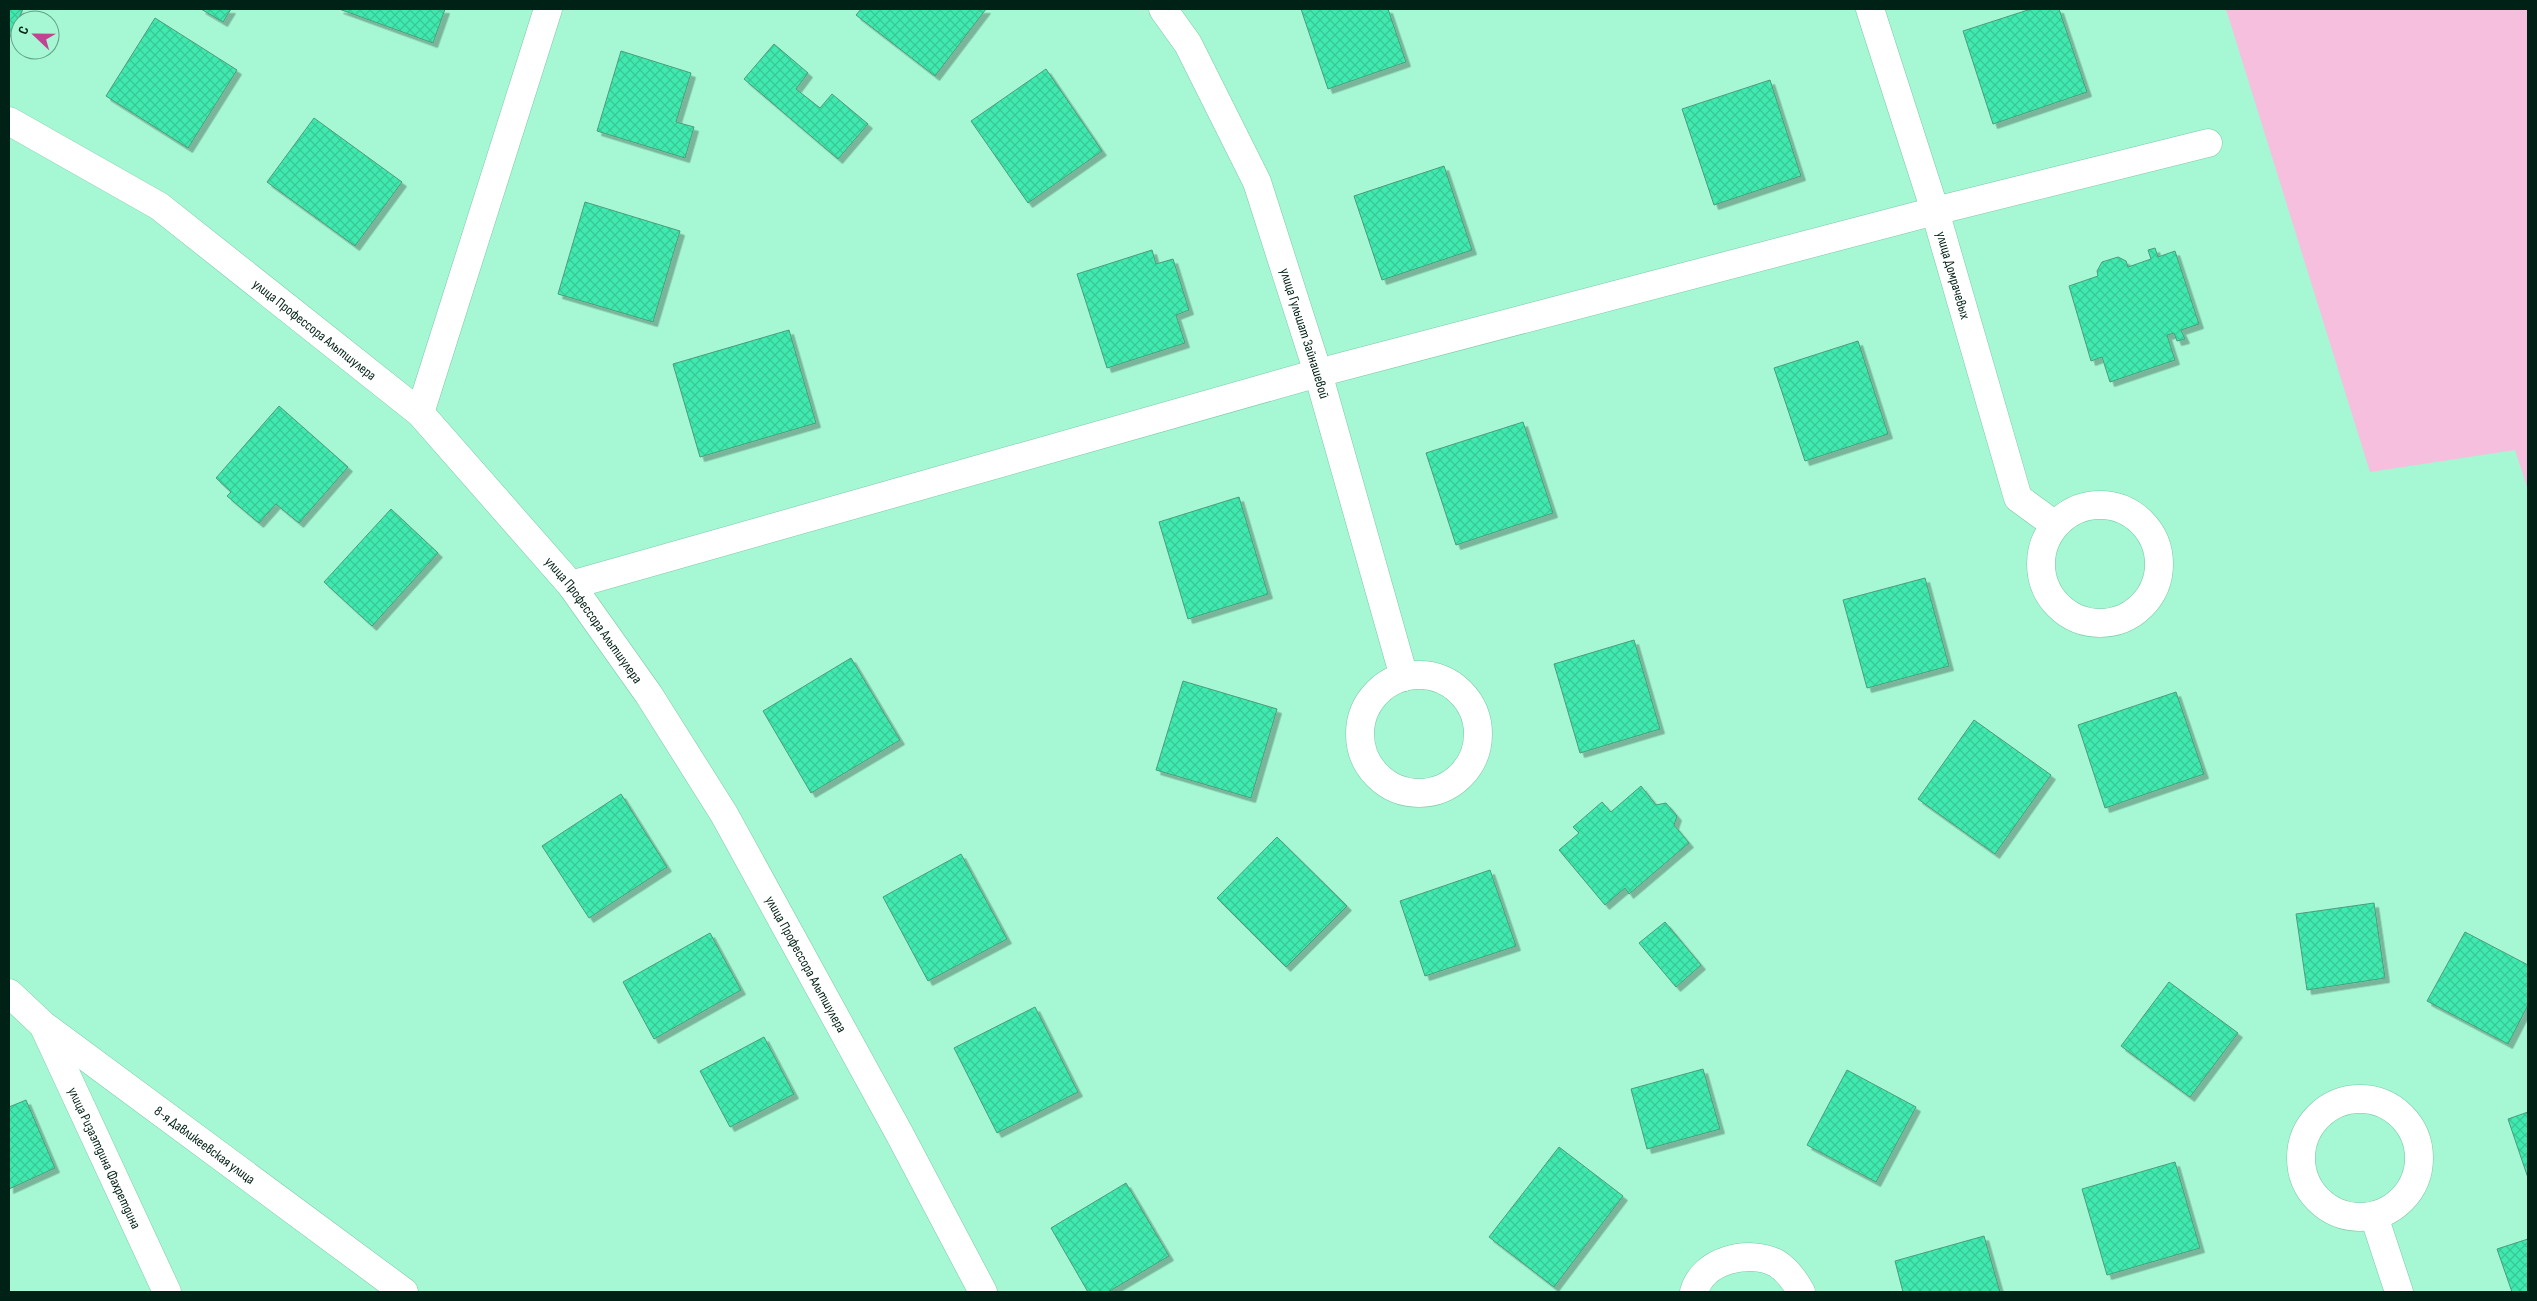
<svg xmlns="http://www.w3.org/2000/svg" width="2537" height="1301" font-family="'Sofia Sans Condensed',sans-serif">
<style>
.green{fill:#f7bfde}
.building{fill:url(#building-cross-hatch);stroke:#4c9c7c;filter:url(#shadow)}
.lines{fill:none;stroke-linecap:round;stroke-linejoin:round}
.street-casing{stroke:#7acaa8;stroke-width:29}
.street{stroke:#fff;stroke-width:28}
.labels{text-anchor:middle;dominant-baseline:central;stroke-width:4;stroke-linejoin:round;paint-order:stroke}
.street-label{font-size:14px;fill:#002115;stroke:#a6f7d3}
</style>
<defs>
<pattern id="building-cross-hatch" width="8" height="8" patternUnits="userSpaceOnUse" patternTransform="scale(1.25)"><rect width="8" height="8" fill="#41e9af"/><path d="M0 0l8 8M0 8l8-8" fill="none" stroke="#37c896"/></pattern>
<filter id="shadow"><feDropShadow dx="4.5" dy="4.5" stdDeviation="0" flood-color="#0004"/></filter>
</defs>
<rect width="100%" height="100%" fill="#a6f7d3"/>
<path class="green" d="M2226 9H2528V490L2515 450 2370 472Z"/>
<path class="building" d="M9 9H23L9 39Z
M201 9H231L223 22Z
M339 9H445L433 43Z
M861 9H986L935 76 856 15Z
M1301 9H1388L1406 62 1328 89Z
M2031 9H2059L2087 92 1993 124 1963 31Z
M155 18 237 70 188 148 106 96Z
M774 44 808 73 796 89 820 108 832 94 868 124 838 159 744 79Z
M621 51 691 73 676 122 694 127 685 158 597 131Z
M1046 69 1102 151 1028 203 971 121Z
M1770 80 1801 176 1714 205 1682 109Z
M314 118 402 182 355 246 267 182Z
M1444 166 1472 250 1382 280 1354 196Z
M585 202 680 231 653 322 558 294Z
M2155 248 2158 257 2175 251 2199 324 2181 330 2185 339 2177 341 2174 333 2167 335 2175 360 2110 382 2102 357 2091 361 2069 286 2098 276 2097 271 2102 262 2118 257 2126 261 2128 267 2151 259 2148 250Z
M1152 250 1156 264 1173 259 1189 310 1176 315 1185 343 1107 368 1077 274Z
M789 330 816 423 700 457 673 364Z
M1858 341 1888 434 1805 461 1774 368Z
M279 406 348 467 299 523 276 504 259 523 227 496 231 492 216 478Z
M1523 422 1553 513 1456 545 1426 453Z
M1239 497 1268 594 1188 619 1159 522Z
M391 509 438 553 372 626 324 582Z
M1925 578 1949 666 1867 688 1843 600Z
M1634 640 1660 729 1580 753 1554 664Z
M851 658 900 740 811 793 763 711Z
M1183 681 1277 709 1251 798 1156 770Z
M2176 692 2204 774 2105 808 2078 725Z
M1974 720 2051 775 1995 854 1918 799Z
M1641 786 1656 805 1666 803 1677 816 1674 825 1689 843 1629 894 1625 888 1605 905 1559 850 1579 833 1573 827 1602 802 1611 812Z
M621 794 667 867 589 918 542 846Z
M1277 837 1347 906 1286 967 1217 898Z
M961 854 1007 939 928 981 883 897Z
M1490 870 1516 946 1425 976 1400 901Z
M2374 903 2385 978 2307 990 2296 914Z
M1665 922 1701 965 1676 987 1639 943Z
M2465 932 2528 965V1005L2508 1044 2427 1001Z
M710 933 741 990 654 1039 623 982Z
M2169 982 2238 1033 2190 1097 2121 1046Z
M1035 1007 1078 1092 997 1133 954 1048Z
M764 1037 794 1094 730 1127 700 1071Z
M1703 1069 1720 1129 1647 1149 1631 1089Z
M1847 1070 1916 1107 1876 1182 1807 1145Z
M26 1100 55 1168 9 1189V1107Z
M2528 1112V1178L2508 1119Z
M1559 1147 1623 1196 1554 1287 1489 1237Z
M2175 1162 2200 1248 2107 1275 2082 1189Z
M1126 1183 1169 1256 1108 1292H1088L1051 1228Z
M1984 1236 2000 1292H1903L1895 1261Z
M2528 1239V1292H2512L2497 1249Z"/>
<g class="lines">
<defs>
<g id="street">
<path id="s1" d="M1163 9 1188 44 1257 182 1318 373 1404 677"/>
<path id="s2" d="M1870 9 1935 211 2018 498 2055 525"/>
<path id="s3" d="M9 121 159 206 420 413 571 585 649 695 724 814 899 1133 983 1292"/>
<path d="M420 413 548 9"/>
<circle cx="2100" cy="564" r="59"/>
<path d="M571 585 1318 373 1935 211 2208 143"/>
<circle cx="1419" cy="734" r="59"/>
<path id="s4" d="M9 993 43 1025 404 1292"/>
<path id="s5" d="M45 1029 167 1292"/>
<circle cx="2360" cy="1158" r="59"/>
<path d="M2374 1216 2399 1292"/>
<path d="M1694 1292C1703 1260 1748 1249 1776 1263 1788 1270 1795 1281 1801 1292"/>
</g>
</defs>
<use href="#street" class="street-casing"/>
<use href="#street" class="street"/>
</g>
<g class="labels">
<g class="street-label">
<text stroke="none"><textPath href="#s2" startOffset="279">улица Домрачевых</textPath></text>
<text stroke="none"><textPath href="#s3" startOffset="371">улица Профессора Альтшулера</textPath></text>
<text stroke="none"><textPath href="#s1" startOffset="356">улица Гульшат Зайнашевой</textPath></text>
<text stroke="none"><textPath href="#s3" startOffset="776">улица Профессора Альтшулера</textPath></text>
<text stroke="none"><textPath href="#s3" startOffset="1181">улица Профессора Альтшулера</textPath></text>
<text stroke="none"><textPath href="#s4" startOffset="248">8-я Давликеевская улица</textPath></text>
<text stroke="none"><textPath href="#s5" startOffset="142">улица Ризаэтдина Фахретдина</textPath></text>
</g>
</g>
<rect width="2537" height="1301" fill="none" stroke="#002115" stroke-width="20"/>
<g transform="translate(35 35) rotate(292)"><circle r="24" fill="#a6f7d3" stroke="#64a187"/>
<path d="M0-4L9 19L0 12L-9 19Z" fill="#c04493"/>
<text y="-8" font-size="14" font-weight="bold" text-anchor="middle" fill="#002115">С</text>
</g>
</svg>
